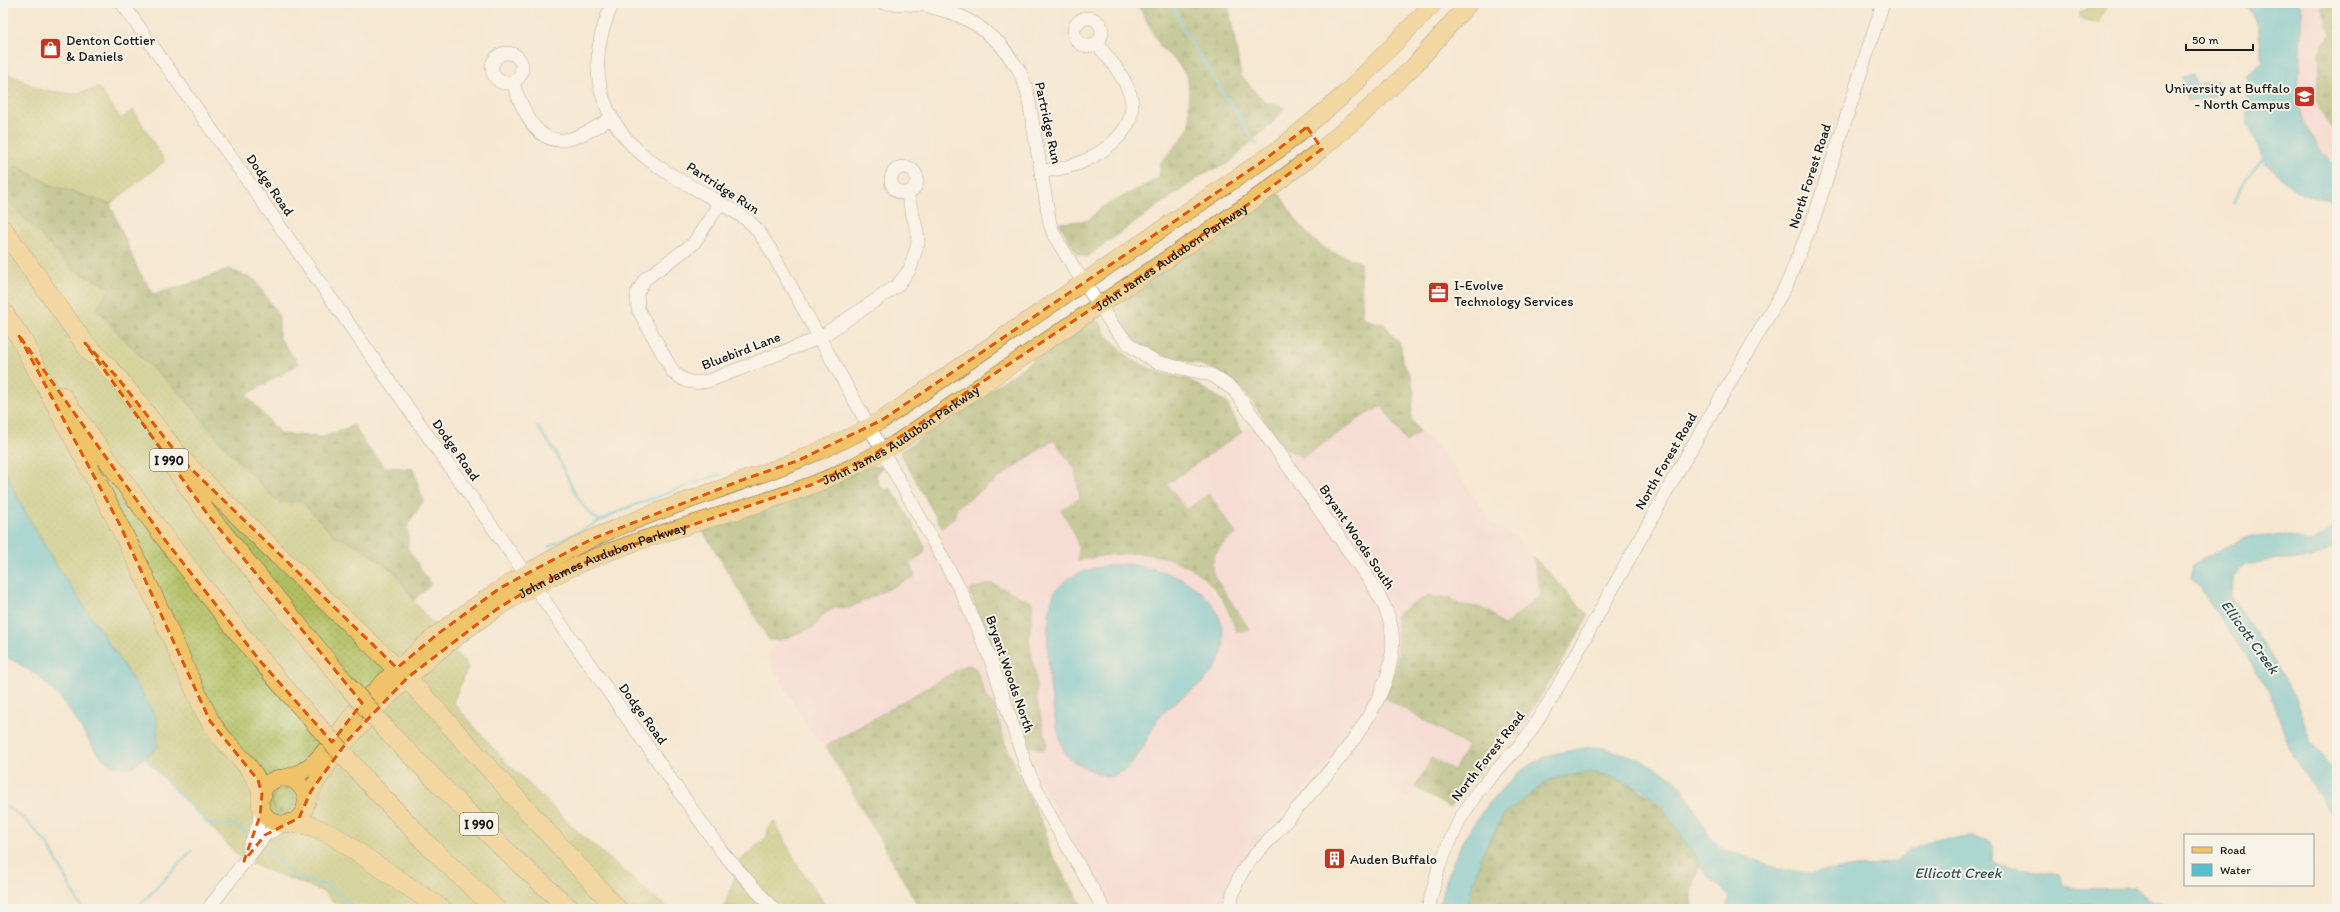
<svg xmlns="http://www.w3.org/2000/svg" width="2340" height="912" font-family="Itim,sans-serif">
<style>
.built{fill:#f7cfd5}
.grass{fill:url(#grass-dots);stroke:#666d3e}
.forest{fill:url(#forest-firs);stroke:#546039}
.park{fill:#b0be60;stroke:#666d3e}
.garden{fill:url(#garden-furrows);stroke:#666d3e}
.water{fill:#54c0ce;stroke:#386e75}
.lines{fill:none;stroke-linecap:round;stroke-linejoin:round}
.stream{stroke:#54c0ce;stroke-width:2.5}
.minor-casing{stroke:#68635c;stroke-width:14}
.major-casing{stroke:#68635c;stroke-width:18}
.highway-casing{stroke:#68635c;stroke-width:20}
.minor{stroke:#fff;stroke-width:13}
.major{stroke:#f0c369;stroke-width:17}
.highway{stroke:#f0c369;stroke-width:19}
.highway-bridge-casing{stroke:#68635c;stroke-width:20;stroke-linecap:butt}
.highway-bridge{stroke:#f0c369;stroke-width:19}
.marked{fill:none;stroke:#de560d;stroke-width:3;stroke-dasharray:8 5;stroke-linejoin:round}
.labels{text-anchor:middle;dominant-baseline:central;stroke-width:4;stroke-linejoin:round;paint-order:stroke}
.shield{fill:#f7f3e8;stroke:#5e5c59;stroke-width:1}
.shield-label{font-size:13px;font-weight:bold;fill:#1c1c1c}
.poi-label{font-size:14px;fill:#1c1c1c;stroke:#f7f3e8;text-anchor:start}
.street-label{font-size:14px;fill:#1c1c1c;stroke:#f7f3e8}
.water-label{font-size:15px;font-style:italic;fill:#30555a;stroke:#f7f3e8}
</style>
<defs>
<pattern id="grass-dots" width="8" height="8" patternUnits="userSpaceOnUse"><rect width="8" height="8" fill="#b0be60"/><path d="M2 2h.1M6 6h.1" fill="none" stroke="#97a353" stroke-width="1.8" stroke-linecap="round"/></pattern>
<pattern id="forest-firs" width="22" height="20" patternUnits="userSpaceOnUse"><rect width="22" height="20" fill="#8ca556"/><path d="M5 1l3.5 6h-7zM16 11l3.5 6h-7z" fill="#728646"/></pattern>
<pattern id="garden-furrows" width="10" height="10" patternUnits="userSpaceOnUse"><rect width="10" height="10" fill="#b0be60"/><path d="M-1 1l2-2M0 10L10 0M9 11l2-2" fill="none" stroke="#97a353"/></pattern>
</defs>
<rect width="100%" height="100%" fill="#f7f3e8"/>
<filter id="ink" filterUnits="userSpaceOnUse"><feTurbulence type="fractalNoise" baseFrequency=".025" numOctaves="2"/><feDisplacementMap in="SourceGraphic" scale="8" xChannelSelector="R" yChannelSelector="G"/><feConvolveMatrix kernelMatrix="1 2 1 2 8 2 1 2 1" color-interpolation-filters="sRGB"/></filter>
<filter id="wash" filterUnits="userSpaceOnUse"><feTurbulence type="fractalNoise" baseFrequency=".012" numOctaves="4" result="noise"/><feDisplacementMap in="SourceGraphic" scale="16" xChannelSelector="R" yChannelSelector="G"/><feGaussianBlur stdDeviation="0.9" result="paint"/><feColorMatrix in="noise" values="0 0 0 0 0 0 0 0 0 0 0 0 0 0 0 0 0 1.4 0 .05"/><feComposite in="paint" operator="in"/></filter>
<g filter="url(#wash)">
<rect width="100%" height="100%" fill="#f5e7d2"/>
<path class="built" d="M2280 3H2337V181L2310 175Z
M1382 406 1406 441 1419 432 1436 444 1493 523 1518 539 1533 556 1541 595 1504 626 1490 612 1479 607 1460 605 1451 598 1395 616 1398 630V656L1396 669 1384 697 1469 746 1454 770 1432 758 1408 799 1338 750 1251 852 1223 909H1111L1056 812 1040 781 1027 745 1004 740 994 705 987 699 978 675 970 665 964 666 826 746 815 739 768 659V651L781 640 814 627 824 614 836 607 849 608 915 576 911 564 924 553 925 546 935 532 948 524 954 518 957 507 1054 439 1075 469 1081 498 1061 510 1074 531 1079 544 1078 561 1118 553H1148L1165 556 1195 570 1207 583 1228 612 1236 631 1250 630 1214 576 1211 568 1213 556 1220 545 1236 534 1186 511 1167 484 1263 418 1282 445 1302 458 1363 416Z"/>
<path class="grass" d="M3 71 41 90 73 94 99 88 121 119 133 110 165 161 110 204 51 185 17 166 3 180Z
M3 195 72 269 111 288 97 309 143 359 182 395 223 445 279 503 301 501 333 535 360 546 396 573 416 604 468 667 453 702 499 755 579 833 668 909H342L322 891 244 861 173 788 146 758 158 747 142 693 55 563 24 510 3 467Z
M774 821 801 871 828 909 724 908 741 860 767 837 768 829Z"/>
<path class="forest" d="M1137 3H1228L1241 76 1265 102 1285 107 1272 123 1229 163 1205 173 1086 257 1077 254 1059 223 1089 220 1099 209 1159 178 1161 162 1182 139 1190 125 1188 78 1177 62 1161 48Z
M2324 3H2337V132L2326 121 2317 103 2319 53 2330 34 2322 8Z
M16 166 51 185 110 204 139 272 154 294 189 284 229 269 255 280 279 316V337L299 364 246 395 281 434 324 437 354 425 365 444 385 467 413 469 423 501 408 524V549L431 585 414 600 396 573 359 546 333 535 301 501 279 503 223 445 182 395 143 359 97 309 111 287 72 269 3 195V180Z
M1278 192C1292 213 1305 238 1328 250 1338 255 1350 258 1360 262L1363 316 1368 320 1384 324 1401 346 1402 361 1410 375 1414 392 1411 418 1419 432 1406 442 1382 406 1363 416 1302 458C1296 453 1287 450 1282 445 1277 440 1273 433 1269 427 1256 408 1244 387 1224 375 1187 352 1129 364 1114 309L1121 300Z
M1090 321H1100L1103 331 1132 360 1160 373 1188 379 1226 402 1242 432 1167 484 1186 510 1209 494 1236 534C1221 545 1207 556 1214 576L1250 630 1236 631C1213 554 1147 543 1078 561 1080 537 1073 530 1061 510L1080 498 1075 469 1054 440 957 507 954 518 942 528 900 452Z
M870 466 882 467 876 475 879 486 885 490 891 488 925 546 924 553 911 564 915 576 849 608 836 607 824 614 814 627 781 640H769L702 529Z
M1533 556 1588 616 1558 669 1515 736 1510 732 1450 808 1415 787 1432 758 1454 770 1468 746 1384 697C1397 670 1402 645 1395 616L1409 605 1428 597 1451 598 1460 605 1479 607 1490 612 1504 626 1541 595Z
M992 583 1033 603 1029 641 1035 672 1037 702 1047 744 1044 750 1027 745 993 649 969 590Z
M970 665 976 669 987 699 994 705 1004 740 1028 795 1045 828 1048 848 1084 909H920L826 746 964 666Z
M1591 772C1603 774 1612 777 1623 782 1665 799 1676 825 1700 862L1691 897 1692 909H1466L1481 857 1504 814 1551 779Z
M2068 904 2102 906 2110 909H2040Z"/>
<path class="park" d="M2097 3H2108L2098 23 2079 18 2080 13Z"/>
<path class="garden" d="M272 801a11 11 0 1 1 22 0a11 11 0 1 1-22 0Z"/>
<path class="water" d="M2245 3H2299L2302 10 2298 100 2304 123 2321 151 2337 169V201L2303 195 2279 177 2263 159 2248 124 2247 75 2263 62 2258 25Z
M2193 74 2196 85 2216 80 2219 95 2188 102 2182 77Z
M3 467 24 510 55 563 142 693 157 720 158 747 131 768 111 765 98 754 63 701 38 676 3 654Z
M2337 526V546L2309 559H2277L2246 565 2235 576 2230 596 2273 658 2294 696 2311 742 2337 777V823L2290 750 2270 691 2201 590 2190 579 2193 565 2243 538 2280 535 2311 542Z
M1125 564C1165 568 1218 586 1223 633 1225 645 1222 657 1216 667 1203 688 1176 697 1161 715 1146 735 1137 774 1108 777 1096 772 1073 765 1066 754 1051 730 1039 613 1056 591 1072 569 1101 566 1125 564Z
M1590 747 1603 748 1637 758 1671 776 1681 786 1710 837 1722 849 1785 870 1812 873 1894 862 1913 848 1935 839 1973 837 1990 841 1992 845V860L1997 865 2059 874 2064 886 2079 889 2136 888 2149 900 2181 909H2110C2088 900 2063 906 2040 909H1726L1730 896 1708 877 1661 804 1642 789 1603 774 1591 772 1551 779 1504 814 1481 857 1466 909H1439C1447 862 1471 821 1504 787 1515 777 1526 765 1540 759 1555 752 1574 750 1590 747Z"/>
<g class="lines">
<path class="stream" d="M1172 3 1184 31 1257 145
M2233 203 2247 177 2264 157
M537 426C543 435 551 444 556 454 568 475 578 509 600 521L621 510 720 474
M548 547 600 521
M146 758 173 788 210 825H236L246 833
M3 804 26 820 49 846 82 909
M265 849 296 877 328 886 357 909
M136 909 191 851"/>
</g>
</g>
<g filter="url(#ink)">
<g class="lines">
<defs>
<path id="minor" d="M122 3 722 852 773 909
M613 3C599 33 593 62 602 94 620 154 669 173 719 202 730 209 742 215 752 224 759 231 764 240 770 249L962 593 991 660 1027 769 1050 816 1104 909
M884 3 925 5 956 14 977 25 1000 44 1019 70 1027 90 1050 224 1054 235 1076 271 1116 330 1131 346 1156 362 1212 375 1234 390 1373 585C1381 600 1390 614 1392 632 1401 703 1315 787 1272 837 1262 848 1250 859 1242 872 1235 883 1232 897 1229 909
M1074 32a14 14 0 1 1 28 0a14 14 0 1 1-28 0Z
M492 68a15 15 0 1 1 30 0a15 15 0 1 1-30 0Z
M512 82C523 107 534 147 569 139 583 136 598 126 610 119
M891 180a13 13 0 1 1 26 0a13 13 0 1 1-26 0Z
M1041 172C1054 169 1068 168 1080 163 1105 152 1138 129 1131 98 1127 79 1109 59 1097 44
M720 203 693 244 645 279 637 293 638 309 673 372C685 383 696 385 711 380L819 338 897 286 910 269 918 243 917 231 907 193
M249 848 259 823 261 806
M208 909 265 835 285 824
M1428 909 1439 866 1460 819 1478 791 1526 738 1551 699 1674 478 1787 284 1815 215 1883 3"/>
<g id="major">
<path d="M284 778C322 771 337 729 362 704 392 673 423 644 457 619 505 584 557 553 611 530 701 492 797 468 882 420L1282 147 1346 93 1434 3"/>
<circle cx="283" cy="801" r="23"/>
<path id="s1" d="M306 804C317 771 356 730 380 705 432 652 493 605 560 573 640 534 729 517 812 485 841 474 868 459 895 444L1250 203 1322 149 1368 109 1413 67 1469 3"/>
</g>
<path id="highway" d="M3 229 92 354
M3 312 25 344
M18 334C60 413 103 490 141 570 165 619 184 670 209 719 224 748 254 762 262 794
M85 343 117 377 182 460 283 560 407 678 617 909
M62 396C140 506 219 614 308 715
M169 460 208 515 345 683
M391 735 510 855 570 909
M366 780 431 848 496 909
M291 823 312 826 332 835 442 909"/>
</defs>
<use href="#minor" class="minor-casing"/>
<use href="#major" class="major-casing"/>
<use href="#highway" class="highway-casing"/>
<use href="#minor" class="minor"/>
<use href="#major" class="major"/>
<use href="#highway" class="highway"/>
<defs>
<path id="highway-bridge" d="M345 683 391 735
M308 715 366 780"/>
</defs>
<use href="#highway-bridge" class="highway-bridge-casing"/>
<use href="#highway-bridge" class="highway-bridge"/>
</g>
</g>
<path d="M0 0H2340V912H0ZM1307 127 1322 149 1250 203 870 457 811 485 597 557 533 587 497 609 407 678 349 739 311 791 299 818 265 835 244 861 260 816 262 794 258 780 210 721 120 525 18 334 165 540 261 662 332 742 362 703 208 515 85 343 117 377 182 460 397 668 435 636 500 588 592 539 742 480 797 461 882 420 1260 163Z" fill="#f5e7d2" fill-opacity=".55" fill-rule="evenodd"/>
<path class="marked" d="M1307 127 1322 149 1250 203 870 457 811 485 597 557 533 587 497 609 407 678 349 739 311 791 299 818 265 835 244 861 260 816 262 794 258 780 210 721 120 525 18 334 165 540 261 662 332 742 362 703 208 515 85 343 117 377 182 460 397 668 435 636 500 588 592 539 742 480 797 461 882 420 1260 163Z"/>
<defs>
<symbol id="shop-square" viewBox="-11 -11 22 22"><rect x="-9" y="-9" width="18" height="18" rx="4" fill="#c8321e" stroke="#f7f3e8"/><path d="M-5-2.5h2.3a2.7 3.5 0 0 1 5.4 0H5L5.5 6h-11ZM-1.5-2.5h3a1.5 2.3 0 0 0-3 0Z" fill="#fff"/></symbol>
<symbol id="university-square" viewBox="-11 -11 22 22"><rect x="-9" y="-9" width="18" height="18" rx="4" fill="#c8321e" stroke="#f7f3e8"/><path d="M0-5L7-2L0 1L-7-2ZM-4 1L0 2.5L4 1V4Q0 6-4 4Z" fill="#fff"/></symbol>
<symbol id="office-square" viewBox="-11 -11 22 22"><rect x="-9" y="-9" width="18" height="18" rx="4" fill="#c8321e" stroke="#f7f3e8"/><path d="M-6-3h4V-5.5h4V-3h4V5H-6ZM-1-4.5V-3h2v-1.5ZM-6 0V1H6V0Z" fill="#fff"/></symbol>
<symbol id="building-square" viewBox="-11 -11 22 22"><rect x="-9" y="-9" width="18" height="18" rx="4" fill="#c8321e" stroke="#f7f3e8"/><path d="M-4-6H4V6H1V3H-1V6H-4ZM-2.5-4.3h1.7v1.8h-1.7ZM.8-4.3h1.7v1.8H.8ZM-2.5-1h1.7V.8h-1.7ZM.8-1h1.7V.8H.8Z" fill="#fff"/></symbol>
</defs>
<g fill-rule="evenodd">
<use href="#shop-square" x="38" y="36" width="25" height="25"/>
<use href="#university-square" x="2292" y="84" width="25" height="25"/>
<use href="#office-square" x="1426" y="280" width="25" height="25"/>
<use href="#building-square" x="1322" y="846" width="25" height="25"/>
</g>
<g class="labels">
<g class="shield">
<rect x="150" y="449" width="38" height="22" rx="3"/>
<rect x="460" y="813" width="38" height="22" rx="3"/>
</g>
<g class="shield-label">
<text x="169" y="460">I 990</text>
<text x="479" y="824">I 990</text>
</g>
<g class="poi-label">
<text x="66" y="40">Denton Cottier<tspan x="66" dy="16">&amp; Daniels</tspan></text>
<text x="2290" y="88" text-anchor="end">University at Buffalo<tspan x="2290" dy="16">- North Campus</tspan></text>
<text x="1454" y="285">I-Evolve<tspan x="1454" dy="16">Technology Services</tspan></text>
<text x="1350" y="859">Auden Buffalo</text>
</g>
<g class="street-label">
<text transform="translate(1048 123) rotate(78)">Partridge Run</text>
<text transform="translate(1810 176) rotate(-72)">North Forest Road</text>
<text transform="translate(270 185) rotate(55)">Dodge Road</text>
<text transform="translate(723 188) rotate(33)">Partridge Run</text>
<text stroke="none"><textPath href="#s1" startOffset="1042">John James Audubon Parkway</textPath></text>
<text transform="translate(741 351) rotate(-21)">Bluebird Lane</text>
<text stroke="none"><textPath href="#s1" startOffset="718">John James Audubon Parkway</textPath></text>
<text transform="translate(456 450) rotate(55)">Dodge Road</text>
<text transform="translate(1666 461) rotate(-60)">North Forest Road</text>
<text transform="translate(1357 537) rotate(56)">Bryant Woods South</text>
<text stroke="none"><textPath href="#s1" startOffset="393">John James Audubon Parkway</textPath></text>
<text transform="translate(1010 674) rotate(71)">Bryant Woods North</text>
<text transform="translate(643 714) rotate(54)">Dodge Road</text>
<text transform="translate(1488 756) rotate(-52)">North Forest Road</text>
</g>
<g class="water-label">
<text transform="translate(2250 637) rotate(54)">Ellicott Creek</text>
<text x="1958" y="873">Ellicott Creek</text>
</g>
</g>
<rect width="2340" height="912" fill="none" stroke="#f7f3e8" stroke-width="16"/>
<rect x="2184" y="834" width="130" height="52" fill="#f7f3e8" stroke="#9f9d96"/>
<rect x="2192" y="847" width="20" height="6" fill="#f0c369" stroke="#9f9d96"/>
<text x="2220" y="854" font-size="12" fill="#1c1c1c">Road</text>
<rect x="2192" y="864" width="20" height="12" fill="#54c0ce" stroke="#9f9d96"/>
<text x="2220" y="874" font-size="12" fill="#1c1c1c">Water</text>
<path d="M2186 44v6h67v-6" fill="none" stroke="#1c1c1c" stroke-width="2"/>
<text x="2192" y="44" font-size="12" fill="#1c1c1c" stroke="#f7f3e8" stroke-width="3" paint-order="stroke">50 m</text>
</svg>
